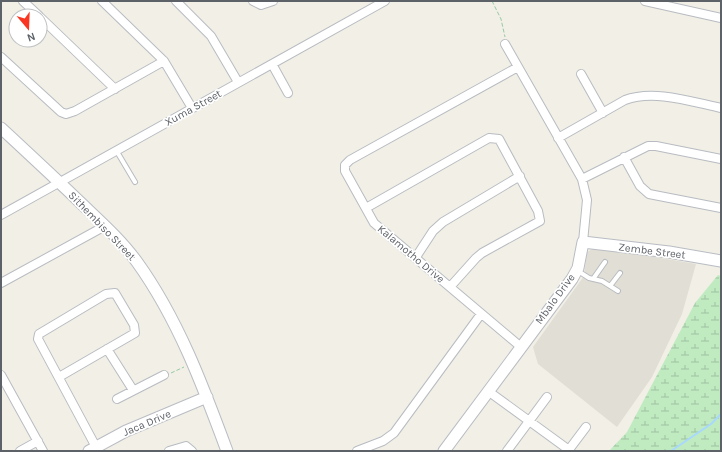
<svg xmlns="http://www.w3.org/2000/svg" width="722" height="452" font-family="Karla,sans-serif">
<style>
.education{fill:#e1ded5}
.wetland{fill:url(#wetland-marsh)}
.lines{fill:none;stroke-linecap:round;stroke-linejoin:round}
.stream{stroke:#a8d8ff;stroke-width:2}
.lane-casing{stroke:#b8bcc1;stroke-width:6}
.street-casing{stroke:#b8bcc1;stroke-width:10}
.secondary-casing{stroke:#b9bdc3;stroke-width:13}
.path{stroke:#97caa6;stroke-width:1;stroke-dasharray:4 2;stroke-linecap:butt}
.lane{stroke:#fff;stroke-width:4}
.street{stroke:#fff;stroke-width:8}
.secondary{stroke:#fff;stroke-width:11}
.labels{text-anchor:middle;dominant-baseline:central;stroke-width:3.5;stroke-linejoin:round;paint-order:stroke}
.street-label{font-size:11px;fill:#5d6268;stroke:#fff}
</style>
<defs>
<pattern id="wetland-marsh" width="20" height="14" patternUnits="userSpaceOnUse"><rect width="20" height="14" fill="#c0ebc1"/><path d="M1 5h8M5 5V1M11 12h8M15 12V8" fill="none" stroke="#9fc2a1"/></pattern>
</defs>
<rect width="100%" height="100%" fill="#f1efe6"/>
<path class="education" d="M596 247 696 264 682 314 652 377 617 427 538 364 533 347 584 276 587 252Z"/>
<path class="wetland" d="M718 275 721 276V451H609L627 432 695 303Z"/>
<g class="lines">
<path class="stream" d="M671 451 711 424 721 414"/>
<defs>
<path id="lane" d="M116 150 135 182
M578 271 589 278 602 281 618 291
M593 279 605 262
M610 286 620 273"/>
<path id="street" d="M23 1 39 16
M102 1 164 61 192 108
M176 1 211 36 238 82
M253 1 261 5 273 1
M645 1 721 18
M40 17 115 89
M505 44 582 179 587 200 583 242
M1 57 61 112 66 114 75 111 164 61
M272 64 288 93
M518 67 350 160 345 165V171L374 223 521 347
M581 74 603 113
M558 138 625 100C654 89 692 102 721 108
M624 157 640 186 649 194 721 208
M582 179 648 146H656L721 159
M366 208 489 138 499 139 538 211 540 221 482 253 476 258 450 287
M1 215 385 1
M416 257 433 231 443 222 520 176
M1 283 105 226
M107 349 133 390
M1 375 43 451
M59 377 135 333 134 325 115 293 106 294 39 334 38 339 96 447
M488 391 569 450
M117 399 164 375
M20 451 38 441
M169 451 186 446 192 451
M357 451 383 441 394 433 481 314
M507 451 547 397
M568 451 586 427"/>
<path id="secondary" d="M1 128C28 153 56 179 83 205 102 223 122 241 137 262 178 319 203 386 227 451
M89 451 126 431 207 397
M444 451 572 279 578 268 583 242 669 252 721 261"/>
</defs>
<use href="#lane" class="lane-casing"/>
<use href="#street" class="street-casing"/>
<use href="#secondary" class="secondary-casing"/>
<path class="path" d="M492 1 501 19 505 37
M171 373 184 367"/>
<use href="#lane" class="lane"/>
<use href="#street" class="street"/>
<use href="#secondary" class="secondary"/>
</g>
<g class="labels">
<g class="street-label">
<text transform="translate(193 108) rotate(-29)">Xuma Street</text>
<text transform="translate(102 226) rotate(46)">Sithembiso Street</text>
<text transform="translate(652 251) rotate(7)">Zembe Street</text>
<text transform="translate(411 254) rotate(40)">Kalamotho Drive</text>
<text transform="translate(555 299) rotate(-54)">Mbalo Drive</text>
<text transform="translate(147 423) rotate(-23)">Jaca Drive</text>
</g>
</g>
<rect width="722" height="452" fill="none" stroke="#5d6268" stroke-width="4"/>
<g transform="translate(28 28) rotate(161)"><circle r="19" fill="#ffffff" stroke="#bec0c3"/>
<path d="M0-3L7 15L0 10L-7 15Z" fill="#fa3623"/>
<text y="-6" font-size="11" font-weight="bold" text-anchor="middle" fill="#5d6268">N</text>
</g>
</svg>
